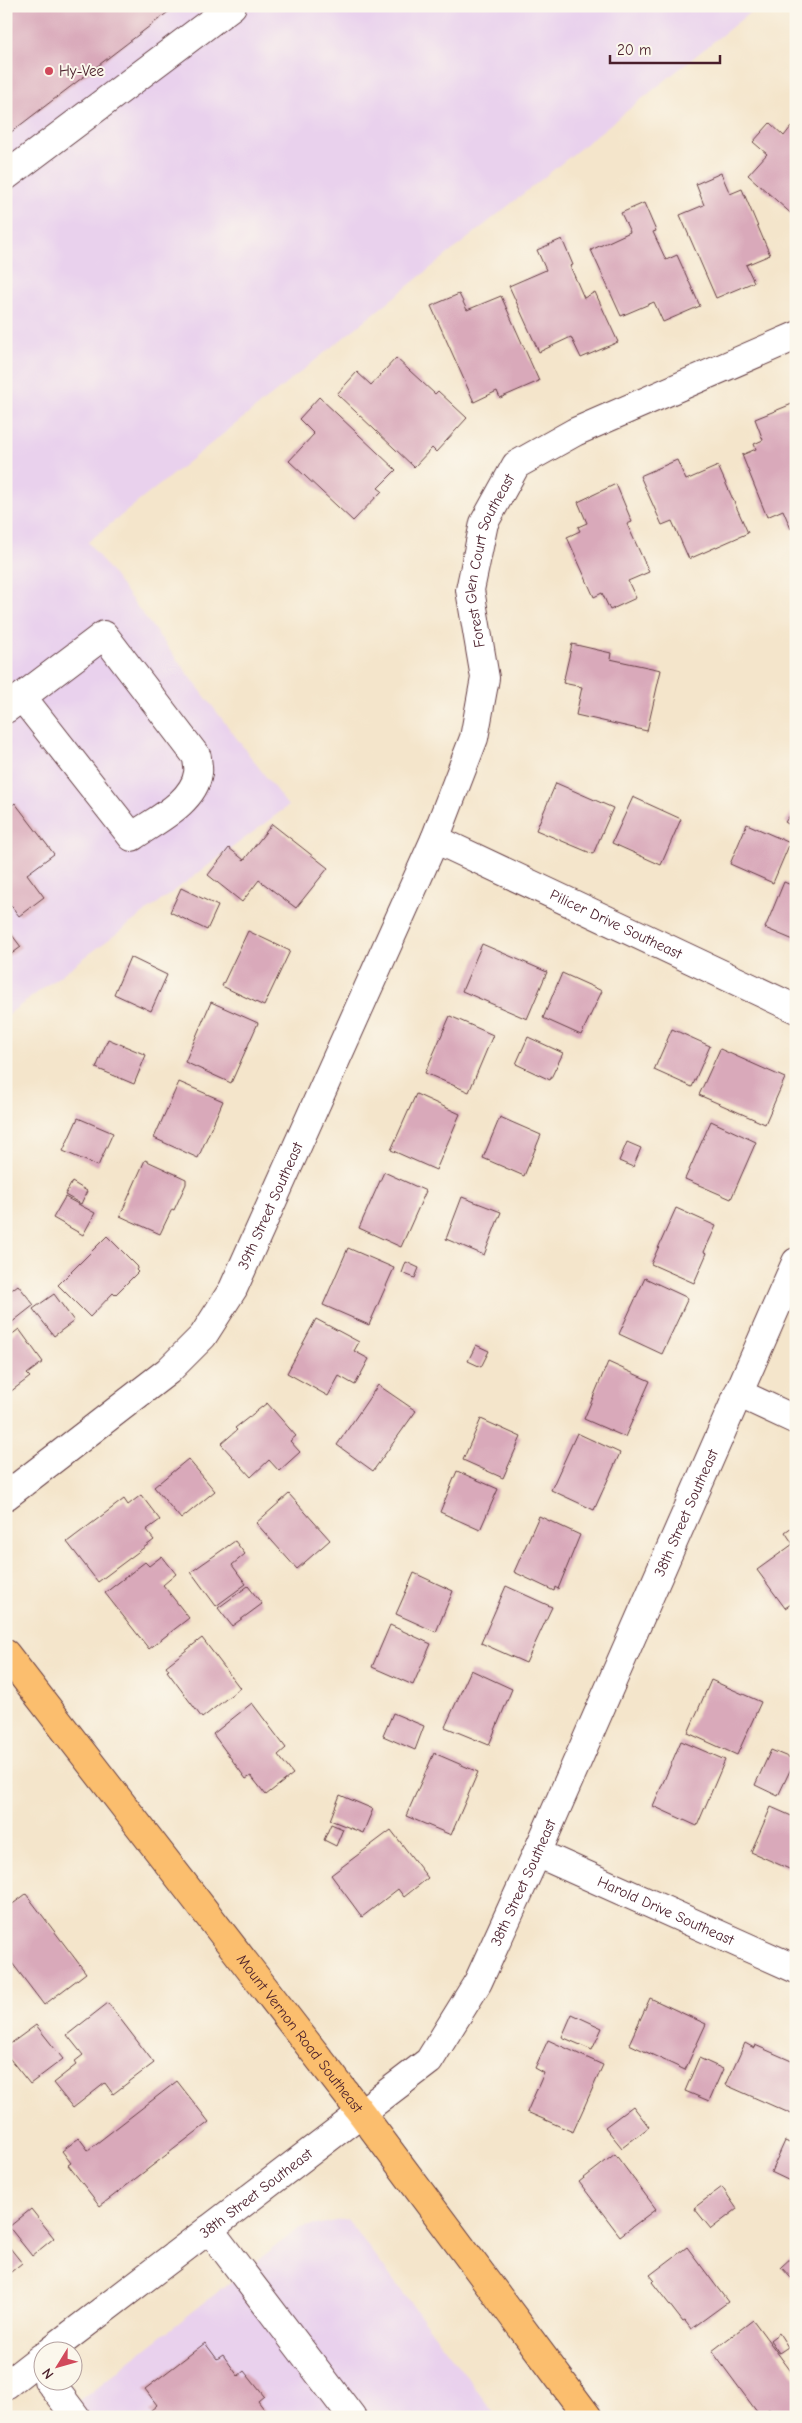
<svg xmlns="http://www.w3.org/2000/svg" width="802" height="2423" font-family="'Comic Neue',sans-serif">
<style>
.built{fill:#e9d1ed}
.building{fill:#d9a9ba}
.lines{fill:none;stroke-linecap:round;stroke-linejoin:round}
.minor-casing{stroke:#643d43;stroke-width:30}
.major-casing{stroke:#643d43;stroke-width:30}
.minor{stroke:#fff;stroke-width:28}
.major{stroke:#fbbe6e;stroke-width:28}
.poi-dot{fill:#d1495b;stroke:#fbf7ec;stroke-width:2}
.labels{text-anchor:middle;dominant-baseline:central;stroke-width:4;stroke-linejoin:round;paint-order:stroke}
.poi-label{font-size:15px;fill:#4a1f2b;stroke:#fbf7ec;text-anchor:start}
.street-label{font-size:15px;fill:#4a1f2b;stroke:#fbf7ec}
</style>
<rect width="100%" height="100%" fill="#fbf7ec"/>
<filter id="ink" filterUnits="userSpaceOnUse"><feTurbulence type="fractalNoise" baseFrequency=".02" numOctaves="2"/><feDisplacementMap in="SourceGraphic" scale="10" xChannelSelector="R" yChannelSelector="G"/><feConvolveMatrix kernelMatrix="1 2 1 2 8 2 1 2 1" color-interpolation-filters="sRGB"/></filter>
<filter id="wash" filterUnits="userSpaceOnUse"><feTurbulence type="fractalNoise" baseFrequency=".0096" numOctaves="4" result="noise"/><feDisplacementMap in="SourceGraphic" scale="20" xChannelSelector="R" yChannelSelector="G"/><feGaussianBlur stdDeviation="1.12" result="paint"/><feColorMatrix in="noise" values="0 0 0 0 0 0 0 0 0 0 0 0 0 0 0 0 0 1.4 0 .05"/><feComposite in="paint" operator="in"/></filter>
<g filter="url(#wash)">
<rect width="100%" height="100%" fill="#f4e5cb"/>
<path class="built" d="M6 6H758L88 542 288 806 6 1016Z
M347 2219 497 2417H59L299 2228Z"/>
<g id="blocks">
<path class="building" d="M6 6H176L6 136Z
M770 123 784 136 791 127 796 132V218L748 175 767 154 753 142Z
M721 173 730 194 742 189 770 255 746 265 754 282 716 298 680 215 704 205 696 184Z
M644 203 656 231 653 232 666 260 677 255 700 306 663 322 654 302 621 316 591 250 630 232 621 213Z
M562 239 573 265 570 266 584 298 595 292 618 342 581 358 571 337 539 352 509 286 546 270 537 250Z
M459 294 467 310 501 296 539 381 500 398 497 391 474 402 431 306Z
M396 358 435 394 438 391 467 418 436 452 432 448 414 467 337 394 357 372 371 385Z
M319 397 396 470 378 488 382 491 353 521 289 461 314 434 299 419Z
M792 404 796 412V527L791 529 783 510 767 517 742 455 756 449 754 444 763 440 755 419Z
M677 460 686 480 718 466 748 533 689 559 672 521 662 525 640 476Z
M616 484 632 522 627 524 649 572 628 581 636 598 610 610 602 593 594 597 567 537 580 531 578 527 587 523 578 502Z
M572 644 611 653 610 659 661 670 647 731 576 715 582 687 563 683Z
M556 783 613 808 593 854 536 830Z
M633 797 681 819 661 865 612 843Z
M15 803 54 854 27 874 44 897 19 916 6 899V810Z
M796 807V829L785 822Z
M272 824 328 868 296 908 259 880 242 902 208 875 229 848 244 860Z
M747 824 790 843 773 883 730 864Z
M784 882 796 887V941L765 928Z
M181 888 218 906 207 930 170 912Z
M6 927 21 947 6 958Z
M248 931 290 951 264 1006 222 986Z
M482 944 547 972 527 1019 462 991Z
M130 957 167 975 151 1011 114 994Z
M562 973 602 991 581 1035 543 1018Z
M211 1002 258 1023 231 1083 185 1062Z
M450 1016 493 1035 469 1092 425 1073Z
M672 1029 710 1046 692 1087 654 1070Z
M528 1037 563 1053 550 1080 516 1064Z
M108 1039 146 1055 134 1084 96 1068Z
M720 1049 785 1078 765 1124 699 1095Z
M179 1082 223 1101 198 1158 154 1138Z
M416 1094 460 1114 436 1170 391 1150Z
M500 1117 541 1135 524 1176 483 1158Z
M78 1118 113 1133 98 1166 63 1151Z
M711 1121 756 1142 731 1199 685 1179Z
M627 1142 641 1148 633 1167 619 1161Z
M145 1160 186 1179V1184L174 1210 172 1209 160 1234 120 1216Z
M384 1172 426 1191 401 1247 359 1228Z
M72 1182 87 1191 81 1204 65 1195Z
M65 1197 95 1213 83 1235 53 1218Z
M462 1197 501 1212 484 1255 446 1239Z
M676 1208 716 1226 704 1252 707 1253 694 1283 651 1264Z
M107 1236 138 1267 136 1270 138 1272 115 1295 113 1293 90 1317 58 1285Z
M348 1248 394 1268 369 1325 323 1305Z
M406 1262 419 1268 415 1278 402 1273Z
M645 1278 688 1298 662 1354 619 1334Z
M18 1285 34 1305 6 1327V1294Z
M54 1294 74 1321 54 1336 33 1309Z
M316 1319 359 1342 354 1351 369 1359 355 1385 339 1376 328 1396 287 1373Z
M19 1329 43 1362 27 1374 30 1377 6 1395V1339Z
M476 1345 489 1351 481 1367 468 1361Z
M608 1362 650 1381 625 1437 584 1419Z
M378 1385 416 1411 373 1471 337 1445Z
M267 1403 296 1436 290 1441 300 1452 279 1471 269 1460 251 1477 221 1444 237 1430 235 1428Z
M481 1419 521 1437 503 1478 463 1460Z
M577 1433 620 1453 594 1510 551 1490Z
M188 1459 215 1491 181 1519 154 1487Z
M457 1471 498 1489 480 1530 440 1512Z
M289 1494 330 1540 297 1569 256 1523Z
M141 1495 160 1520 146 1530 154 1540 98 1582 67 1542 124 1499 128 1505Z
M539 1516 580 1535 558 1589 555 1587 554 1591 514 1572Z
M796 1524V1601L785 1608 757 1570 793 1544 785 1532Z
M235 1541 245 1554 232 1565 246 1584 216 1606 191 1572Z
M162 1556 176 1574 163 1585 189 1618 149 1649 105 1593 145 1562 149 1566Z
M414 1573 453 1591 436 1632 396 1614Z
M248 1586 262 1604 232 1626 218 1608Z
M506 1586 552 1607 526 1663 481 1643Z
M390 1625 431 1644 413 1685 372 1667Z
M202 1638 240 1688 202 1718 167 1671 169 1670 166 1666Z
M471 1670 512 1689 489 1745 445 1727Z
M711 1680 761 1702 737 1755 688 1733Z
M252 1703 286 1748 278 1755 293 1774 266 1795 251 1776 246 1779 213 1734Z
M393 1713 424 1726 415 1750 383 1736Z
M681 1741 725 1760 697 1826 653 1806Z
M771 1750 795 1760 778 1796 755 1785Z
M434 1753 478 1772 451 1835 406 1816Z
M340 1795 373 1809 363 1833 330 1820Z
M771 1807 796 1818V1872L751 1852Z
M331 1824 343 1829 336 1846 324 1840Z
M391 1830 428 1878 404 1897 398 1889 362 1917 331 1875Z
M26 1894 86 1973 44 2005 6 1955V1909Z
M650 1998 706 2024 685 2070 629 2044Z
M108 2003 154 2063 113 2094 105 2083 73 2108 53 2083 76 2065 74 2062 83 2055 67 2035Z
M572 2014 602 2028 592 2050 562 2037Z
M36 2025 63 2059 30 2084 6 2054V2047Z
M548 2040 603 2065 573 2132 527 2112 544 2073 535 2068Z
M745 2043 754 2048 755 2045 796 2063V2116L726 2085Z
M699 2058 723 2069 709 2101 685 2091Z
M177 2081 209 2122 100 2206 68 2165 71 2163 62 2151 79 2138 88 2150Z
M633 2106 649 2127 622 2148 605 2127Z
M785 2141 796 2146V2174L792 2182 771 2172Z
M615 2154 656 2209 620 2236 579 2182Z
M722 2187 737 2209 711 2229 694 2208Z
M31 2209 54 2238 32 2256 9 2227Z
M6 2243 22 2263 6 2276Z
M687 2247 728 2302 691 2329 685 2321 683 2322 652 2282 654 2280 650 2275Z
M794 2255 796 2273 791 2278 781 2267Z
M753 2320 796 2378V2417H775L769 2409 760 2416 712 2351Z
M779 2333 788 2347 779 2353 770 2340Z
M205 2343 217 2359 223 2355 238 2376 244 2371 264 2396 258 2401 270 2417H153L149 2412 157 2405 145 2389Z"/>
</g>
</g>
<g filter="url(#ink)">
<use href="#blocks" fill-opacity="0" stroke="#643d43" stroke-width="1"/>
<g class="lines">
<defs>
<g id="minor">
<path d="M6 176 232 6"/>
<path d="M6 709 104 635 197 757C197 762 199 768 198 773 194 803 154 821 132 837L22 697"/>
<path id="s1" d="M435 839 796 1009"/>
<path d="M738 1393 796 1420"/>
<path id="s2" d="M6 1496 168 1371 203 1336 233 1289 435 839 474 738 485 678 470 590 484 523 516 465 575 432 796 336"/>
<path id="s3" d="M537 1853 796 1969"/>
<path d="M209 2229 352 2417"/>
<path id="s4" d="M51 2350 429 2061 478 1982 537 1853 796 1262"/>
<path d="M48 2380 76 2417"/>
<path d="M6 2385 42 2357"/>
</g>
<g id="major">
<path id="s5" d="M6 1654 362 2114 588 2417"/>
</g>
</defs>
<use href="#minor" class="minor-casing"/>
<use href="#major" class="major-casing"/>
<use href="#minor" class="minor"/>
<use href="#major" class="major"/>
</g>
</g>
<circle class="poi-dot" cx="49" cy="71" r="5"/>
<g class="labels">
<g class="poi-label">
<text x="59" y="71">Hy-Vee</text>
</g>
<g class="street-label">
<text stroke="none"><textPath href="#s2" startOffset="1094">Forest Glen Court Southeast</textPath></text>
<text stroke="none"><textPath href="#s1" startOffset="200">Pilicer Drive Southeast</textPath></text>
<text stroke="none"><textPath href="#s2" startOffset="401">39th Street Southeast</textPath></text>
<text stroke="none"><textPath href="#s4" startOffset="1082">38th Street Southeast</textPath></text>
<text stroke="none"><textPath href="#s4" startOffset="678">38th Street Southeast</textPath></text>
<text stroke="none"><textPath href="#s3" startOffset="141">Harold Drive Southeast</textPath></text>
<text stroke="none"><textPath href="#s5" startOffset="480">Mount Vernon Road Southeast</textPath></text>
<text stroke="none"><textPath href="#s4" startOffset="258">38th Street Southeast</textPath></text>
</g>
</g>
<rect width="802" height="2423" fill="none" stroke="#fbf7ec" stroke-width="25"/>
<g transform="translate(58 2366) rotate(233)"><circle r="24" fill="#fbf7ec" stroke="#b4a19f"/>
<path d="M0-4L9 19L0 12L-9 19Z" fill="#d1495b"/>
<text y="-8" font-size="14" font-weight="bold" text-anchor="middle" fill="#4a1f2b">N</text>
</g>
<path d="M610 55v8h110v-8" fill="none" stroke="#4a1f2b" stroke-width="2.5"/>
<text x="617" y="55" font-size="15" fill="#4a1f2b" stroke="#fbf7ec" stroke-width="4" paint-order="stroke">20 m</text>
</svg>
